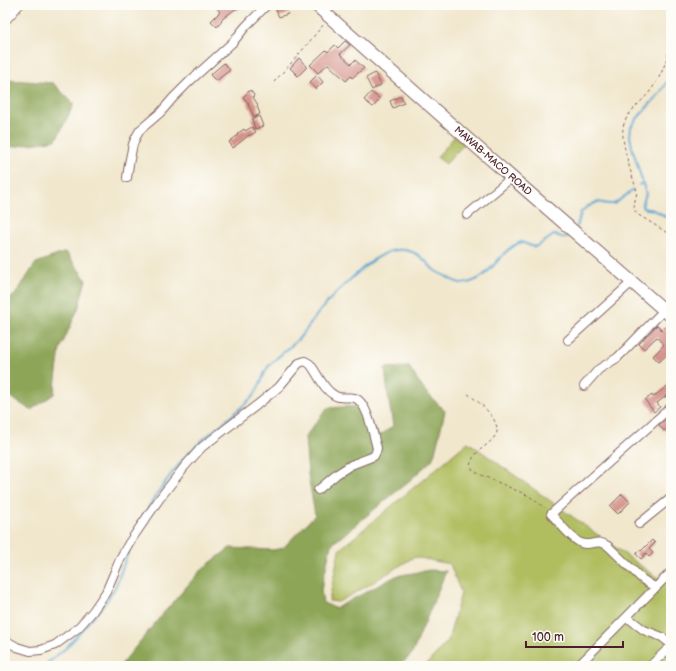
<svg xmlns="http://www.w3.org/2000/svg" width="676" height="671" font-family="'Balsamiq Sans',sans-serif">
<style>
.green{fill:#b1be61;stroke:#7e6e46}
.forest{fill:#8ca557;stroke:#6b6241}
.lines{fill:none;stroke-linecap:round;stroke-linejoin:round}
.stream{stroke:#58a4d1;stroke-width:2}
.building{fill:#d4928a}
.minor-casing{stroke:#846564;stroke-width:10}
.primary-casing{stroke:#846564;stroke-width:14}
.path{stroke:#846564;stroke-width:1;stroke-dasharray:3 3;stroke-linecap:butt}
.minor{stroke:#fff;stroke-width:8}
.primary{stroke:#fff;stroke-width:12}
.labels{text-anchor:middle;dominant-baseline:central;stroke-width:3.5;stroke-linejoin:round;paint-order:stroke}
.street-label{font-size:10px;fill:#4a1f2b;stroke:#fdfcf7}
</style>
<rect width="100%" height="100%" fill="#fdfcf7"/>
<filter id="ink" filterUnits="userSpaceOnUse"><feTurbulence type="fractalNoise" baseFrequency=".025" numOctaves="2"/><feDisplacementMap in="SourceGraphic" scale="8" xChannelSelector="R" yChannelSelector="G"/><feConvolveMatrix kernelMatrix="1 2 1 2 8 2 1 2 1" color-interpolation-filters="sRGB"/></filter>
<filter id="wash" filterUnits="userSpaceOnUse"><feTurbulence type="fractalNoise" baseFrequency=".012" numOctaves="4" result="noise"/><feDisplacementMap in="SourceGraphic" scale="16" xChannelSelector="R" yChannelSelector="G"/><feGaussianBlur stdDeviation="0.9" result="paint"/><feColorMatrix in="noise" values="0 0 0 0 0 0 0 0 0 0 0 0 0 0 0 0 0 1.4 0 .05"/><feComposite in="paint" operator="in"/></filter>
<g filter="url(#wash)">
<rect width="100%" height="100%" fill="#f1e7cd"/>
<path class="green" d="M455 136 464 144 446 164 437 157Z
M468 442 658 578 671 565V666H425L448 641 461 593 450 564 414 557 362 589 338 602 329 601 339 550Z"/>
<path class="forest" d="M9 80 53 83 74 104 56 140 5 148V83Z
M66 252 86 280 78 309 60 349 54 394 31 410 5 394V302L15 295 36 263Z
M409 367 424 390 445 411 435 452 432 460 409 481 331 545 321 590 323 603 336 608 396 576 430 570 446 571 412 654 399 666H120L161 616 202 569 230 548 273 550 283 548 315 515 308 474 305 437 327 408 358 406 380 436 393 426 388 395 385 368Z"/>
<g class="lines">
<path class="stream" d="M671 76 660 93 635 121 631 127 630 136 632 147 646 194 642 206 643 208C647 210 649 208 653 210 660 212 666 217 671 221
M639 185 642 183
M577 227 581 212 587 207 597 202 609 204H614L633 190
M140 521C156 494 173 468 196 446 214 428 236 415 253 396 260 388 262 376 268 367 278 355 291 348 301 336 308 328 313 320 319 312 332 296 364 264 382 255 395 248 409 248 421 257 425 260 428 264 432 268 436 272 442 274 447 277 453 281 461 284 467 283 492 278 498 251 521 242L534 247 539 245 554 235C561 236 563 240 570 235
M44 666 67 647 105 603 115 588 129 550"/>
</g>
<g id="blocks">
<path class="building" d="M221 5H246L234 10 221 20 222 21 217 27 211 21 220 12 217 8Z
M284 5 288 14 279 17 275 8Z
M345 41 350 45 340 54 351 64 355 60 364 68 352 78 351 76 346 81 328 64 318 73 310 65 326 50 328 52 335 45 338 48Z
M299 58 307 67 298 76 290 68Z
M224 63 230 70 216 81 210 75Z
M375 73 381 85 372 90 366 78Z
M317 75 323 82 316 89 310 82Z
M250 90 254 95 253 97 258 105 257 106 260 114 254 117 248 104H249L243 97Z
M371 92 380 99 373 107 364 100Z
M401 96 404 103 393 108 390 101Z
M259 116 263 126 255 129 252 119Z
M252 127 256 132 249 136V135L233 148 229 142 238 135 237 134 244 129 245 131Z
M657 325 662 330 666 326 671 331V351L659 362 653 356 664 345 657 337 644 349 639 344Z
M671 383V402L666 396 657 403 660 407 654 412 645 400 652 395 653 397Z
M670 416 671 417V425L664 431 659 425Z
M622 494 630 502 618 514 610 506Z
M652 540 655 543 649 549 653 553 649 557 646 553 641 559 636 554 639 550 641 551Z"/>
</g>
</g>
<g filter="url(#ink)">
<use href="#blocks" fill-opacity="0" stroke="#846564" stroke-width="1"/>
<g class="lines">
<defs>
<path id="minor" d="M5 21 19 5
M127 178 129 164 133 144 136 137 140 130 161 112 173 98 191 80 233 42 246 26 267 5
M467 215 511 178
M568 340 632 282
M584 386 599 369 617 358 628 347 664 310
M639 524 671 498
M656 588 642 579 608 546C596 538 591 547 581 543 572 540 558 521 551 514L671 407
M627 617 644 630 662 637 671 644
M5 640 17 647 30 651 41 650 55 645 78 628 93 611 106 592 121 557 129 543 160 498 185 466 202 447 257 405 279 387 299 363 305 361 310 364C318 374 323 389 334 395 341 400 348 396 355 398 368 403 373 435 377 448L376 452 374 456 351 465 337 474 318 490
M578 666 671 572
M650 666 671 646"/>
<path id="primary" d="M316 5 479 149 671 316"/>
</defs>
<use href="#minor" class="minor-casing"/>
<use href="#primary" class="primary-casing"/>
<path class="path" d="M669 5 671 27
M671 35C669 58 662 76 648 94 639 104 625 114 623 128 621 143 632 176 637 191 636 200 631 207 637 214L671 235
M274 82 300 53 324 24
M468 394C477 400 505 423 495 436 487 448 474 449 470 466L472 469 479 474 529 496 545 508"/>
<use href="#minor" class="minor"/>
<use href="#primary" class="primary"/>
</g>
</g>
<g class="labels">
<g class="street-label">
<text transform="translate(493 161) rotate(41)">MAWAB-MACO ROAD</text>
</g>
</g>
<rect width="676" height="671" fill="none" stroke="#fdfcf7" stroke-width="20"/>
<path d="M526 641v6h97v-6" fill="none" stroke="#4a1f2b" stroke-width="2"/>
<text x="532" y="641" font-size="12" fill="#4a1f2b" stroke="#fdfcf7" stroke-width="3" paint-order="stroke">100 m</text>
</svg>
